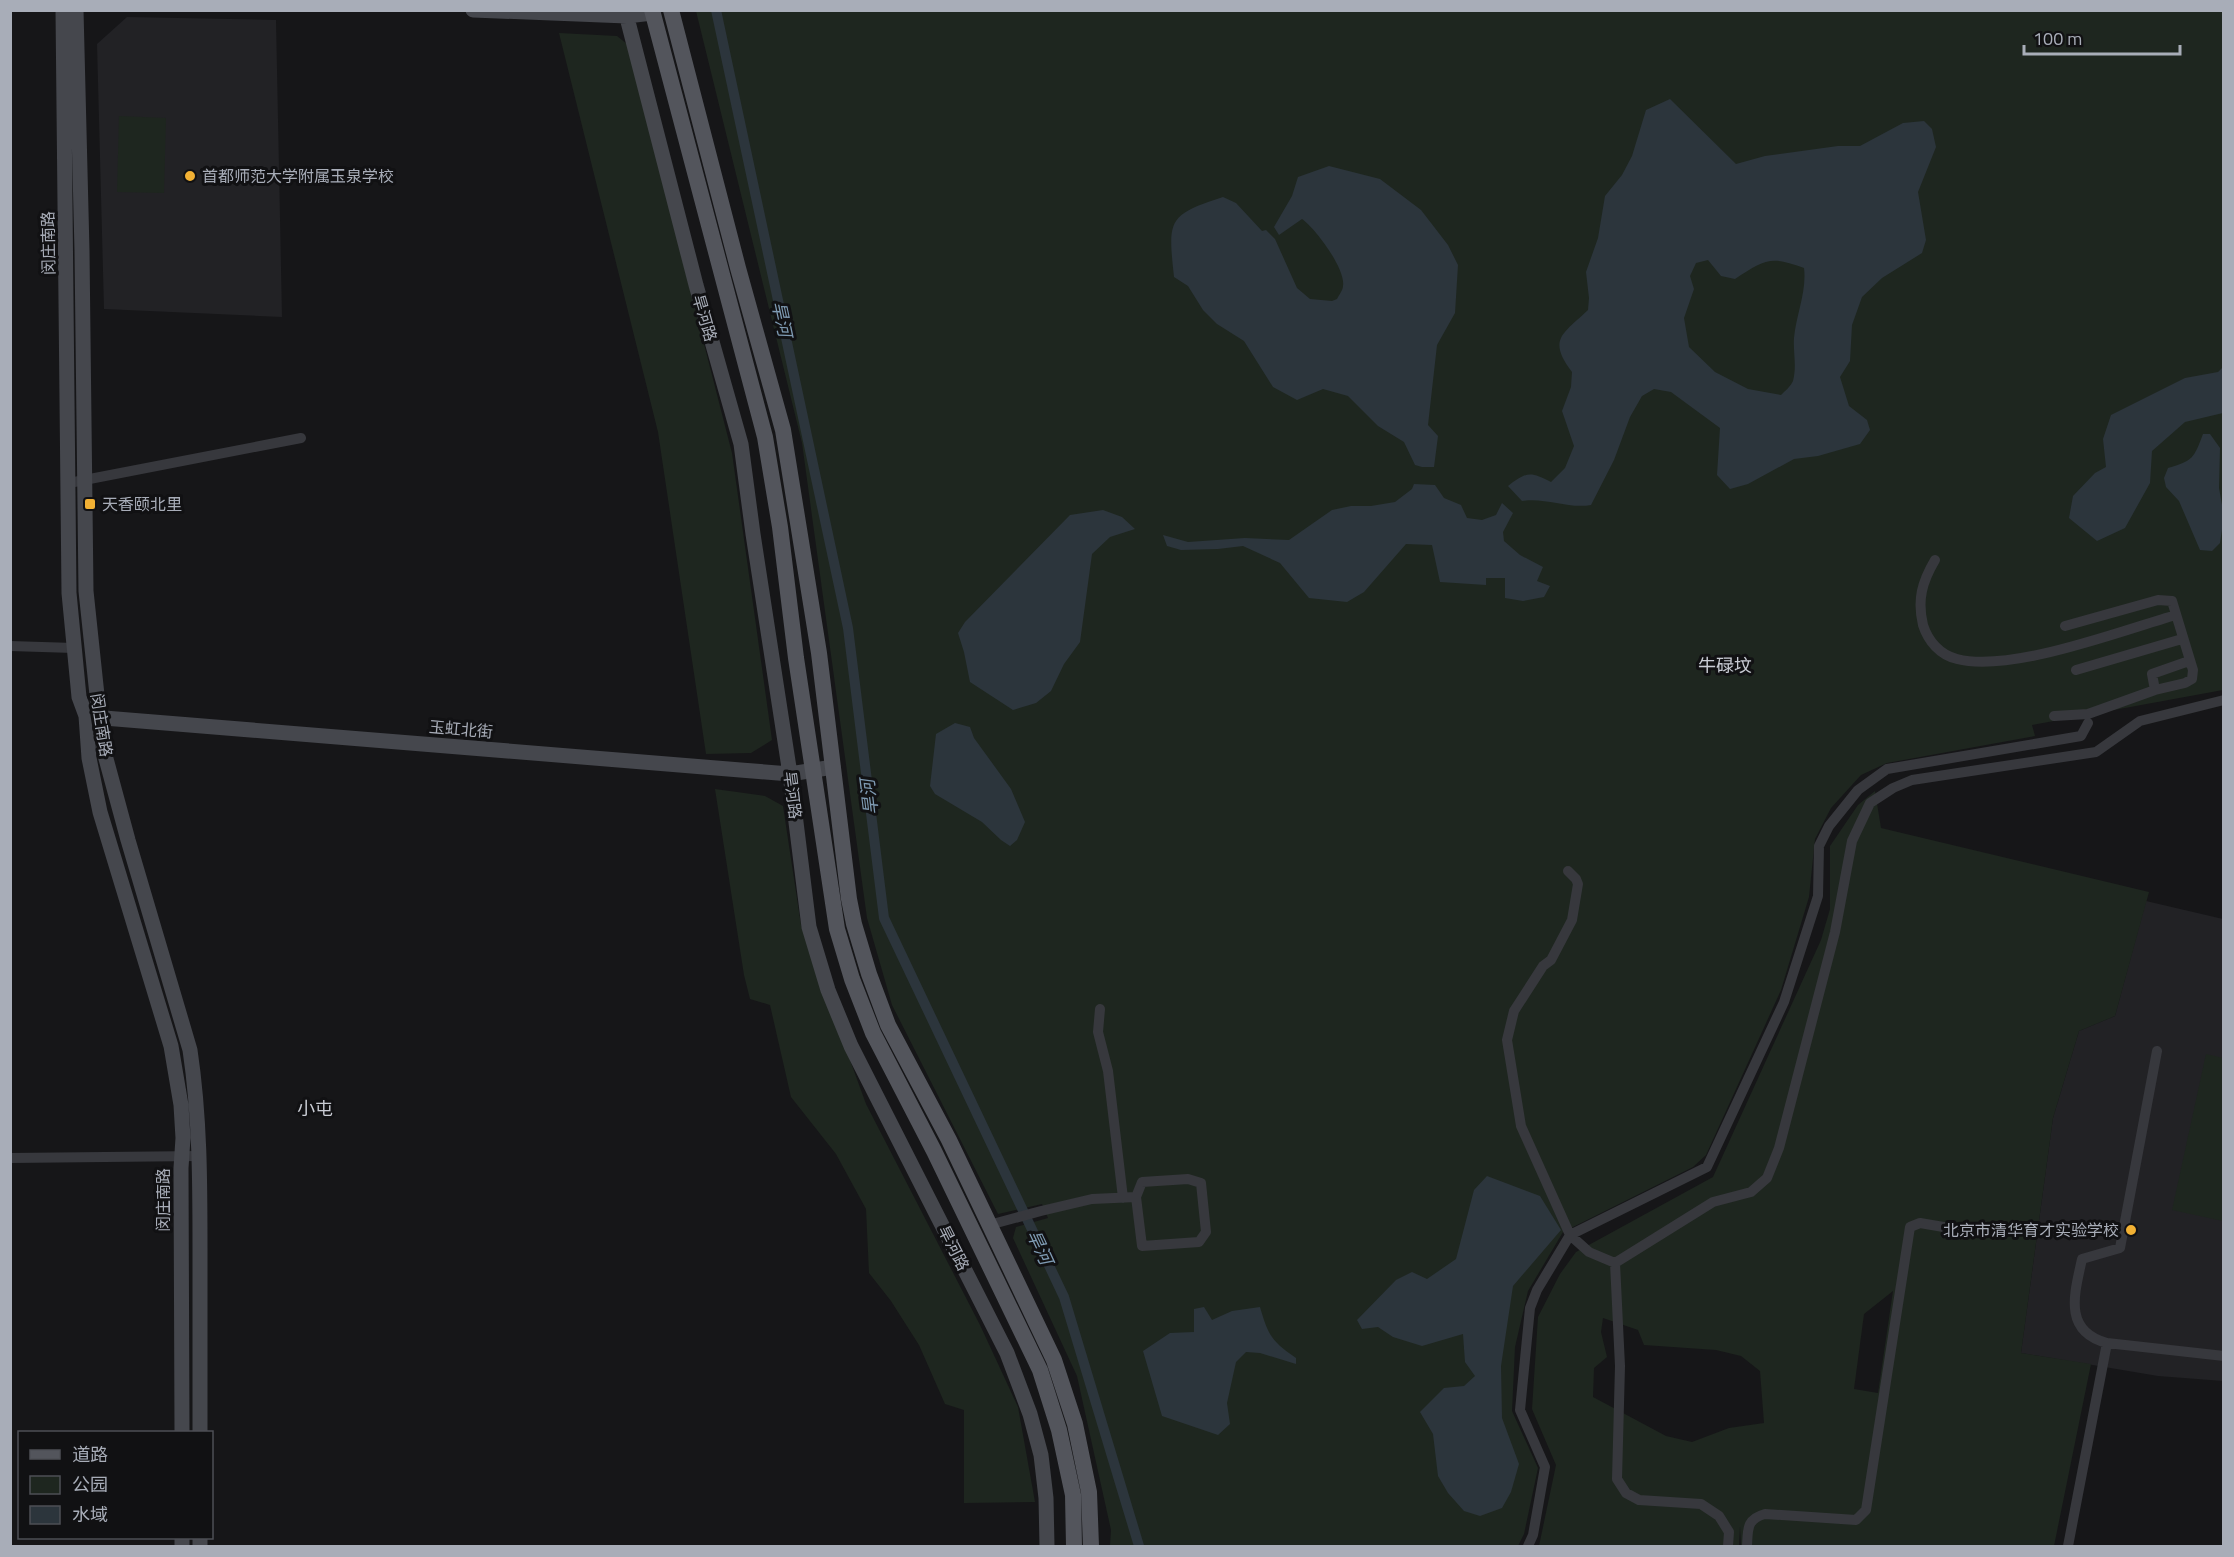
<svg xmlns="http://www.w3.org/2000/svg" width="2234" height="1557" font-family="'Titillium Web','Noto Sans SC',sans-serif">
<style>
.built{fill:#222225}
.green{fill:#1e261f;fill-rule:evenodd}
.water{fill:#2c353c;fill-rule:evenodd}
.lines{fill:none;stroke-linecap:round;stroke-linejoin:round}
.canal{stroke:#2c353c;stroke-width:10}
.street{stroke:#37383d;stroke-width:10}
.secondary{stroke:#45474d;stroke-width:15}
.primary{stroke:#53555c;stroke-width:16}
.poi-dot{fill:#f2b134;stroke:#111113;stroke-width:2}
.labels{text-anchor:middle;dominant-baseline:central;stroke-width:6;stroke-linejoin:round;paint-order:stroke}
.poi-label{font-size:16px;fill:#a8adb8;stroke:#111113;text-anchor:start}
.street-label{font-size:16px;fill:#a8adb8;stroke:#111113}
.water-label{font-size:18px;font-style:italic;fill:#7f9bb3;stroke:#111113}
.neighbourhood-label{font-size:18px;fill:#c9ccd4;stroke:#111113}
</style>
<rect width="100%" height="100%" fill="#161618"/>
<path class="built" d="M127 17 276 20 282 317 104 309 97 44Z
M2146 901 2223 919V1381L2158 1376 2021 1353 2053 1118 2079 1031 2115 1016Z"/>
<path class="green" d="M696 11H2223V690L2032 725 2035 736 1887 763 1861 775 1831 808 1815 839 1809 897 1781 990 1706 1155 1693 1167 1563 1232 1528 1291 1515 1347 1512 1411 1538 1468 1524 1534 1518 1546H1110L1111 1530 1077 1376 1013 1238 1016 1227 1048 1218 1042 1204 998 1214 892 1005 867 918 802 443Z
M559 33 617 36 627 44 732 453 772 740 751 753 706 754 658 432Z
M119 116 166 118 164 193 117 192Z
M715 789 765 796 783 806 801 925 866 1104 980 1325 1018 1407 1035 1502 964 1503V1410L945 1404 919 1345 891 1301 869 1273 866 1209 836 1154 791 1097 770 1005 750 999 744 975Z
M1875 791 1881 828 2149 892 2115 1016 2079 1031 2053 1118 2021 1353 2091 1364 2054 1546H1741L1740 1526 1739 1546H1539L1556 1465 1532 1409 1538 1317 1560 1274 1576 1252 1713 1177 1821 940 1830 909V846L1858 805ZM1893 1291 1878 1393 1854 1389 1864 1314ZM1603 1318 1638 1330 1644 1345 1716 1350 1741 1356 1760 1371 1764 1423 1729 1428 1692 1442 1666 1436 1593 1397 1594 1368 1607 1357 1601 1332Z
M2206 1054 2223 1058V1221L2172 1210Z"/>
<path class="water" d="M1670 99 1736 164 1765 156 1838 146H1860L1903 123 1924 121 1932 129 1936 147 1918 192 1926 240 1922 253 1882 278 1862 297 1852 325 1850 361 1840 377 1849 406 1867 420 1870 430 1860 444 1818 456 1794 459 1748 484 1730 489 1717 475 1720 428 1671 392 1654 389 1642 396 1630 417 1614 460 1591 505C1568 509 1545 497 1522 501L1508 486C1526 472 1530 471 1551 482L1565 468 1574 446 1562 411 1571 387 1572 372C1547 339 1563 334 1588 310L1589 298 1586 272 1598 238 1605 196 1622 175 1632 156 1646 110ZM1708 260 1721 276 1735 279C1764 260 1770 255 1804 268 1807 291 1796 315 1794 338 1793 352 1797 366 1793 381 1791 386 1785 391 1781 395L1748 389 1715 372 1689 347 1684 318 1694 289 1690 276 1696 263Z
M1329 166 1380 179 1421 210 1448 245 1458 265 1455 313 1437 345 1428 425 1438 436 1434 467H1422L1415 465 1404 442 1378 426 1348 396 1323 389 1297 400 1273 387 1244 341 1217 324 1203 310 1188 286 1174 277C1168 220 1167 215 1223 197L1236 203 1262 231 1266 230 1275 239 1297 288 1310 299 1332 301 1337 299C1339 295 1343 290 1343 286 1346 269 1315 228 1302 219L1279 235 1274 227 1292 196 1298 177Z
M2223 367V413L2185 422 2152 451 2150 483 2125 528 2097 541 2069 518 2073 496 2095 473 2106 467 2103 439 2111 415 2185 378 2218 372Z
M2203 434H2210L2220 448 2219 488 2224 516 2220 543 2212 551 2200 550 2179 501 2166 487 2164 478 2168 468C2193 461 2194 458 2203 434Z
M1414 484 1435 485 1444 498 1461 505 1467 518 1482 520 1496 515 1502 503 1513 513 1503 532 1504 541 1520 555 1543 567 1537 581 1550 586 1544 597 1523 601 1505 598V578H1486V585L1440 582 1432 545 1406 544 1364 592 1347 602 1309 598 1280 563 1243 546 1218 549 1181 550 1167 546 1163 535 1188 542 1245 538 1289 540 1332 510 1351 506H1371L1395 502 1412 489Z
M1103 510 1122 517 1135 529 1110 537 1092 554 1080 642 1064 664 1051 691 1036 703 1013 710 970 682 964 652 958 633 965 622 1070 515Z
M955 723 970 727 974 738 1011 789 1025 822 1017 840 1010 846 1001 840 982 822 935 794 930 786 936 734Z
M1487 1176 1540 1196 1561 1230 1513 1286 1501 1366 1502 1418 1519 1464 1511 1492 1502 1508 1480 1516 1464 1511 1448 1493 1438 1476 1433 1434 1420 1412 1444 1388 1464 1386 1475 1376 1465 1362 1463 1334 1422 1346 1393 1337 1378 1327 1362 1329 1357 1320 1396 1280 1412 1272 1427 1279 1456 1259 1474 1190Z
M1204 1307 1212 1320 1232 1311 1260 1307C1268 1335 1272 1342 1296 1358V1364L1260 1353 1246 1352 1236 1362 1227 1403 1230 1424 1218 1435 1162 1416 1143 1351 1170 1333 1194 1332V1309Z"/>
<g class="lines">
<path class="canal" d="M716 10 848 628 884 918 1064 1297 1139 1546"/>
<path class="street" d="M69 483 301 438
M1935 560C1922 582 1917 600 1923 625 1928 641 1940 655 1957 659 2011 673 2120 631 2176 615
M10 646 74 648
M2076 670 2182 639
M2155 690 2152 674 2189 661
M2054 716 2088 714 2155 690 2185 683 2192 679 2193 670 2172 601 2158 600 2065 626
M1568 871 1576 879 1578 884 1572 920 1551 960 1543 966 1514 1011 1507 1040 1521 1126 1570 1235 1589 1252 1615 1263 1713 1202 1751 1192 1767 1178 1779 1148 1835 932 1852 841 1870 803 1893 788 1912 780 2096 752 2140 721 2224 700
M1100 1009 1098 1032 1108 1071 1123 1198
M10 1158 200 1156
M989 1225 1041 1211 1092 1199 1136 1197 1142 1246 1199 1242 1206 1232 1201 1183 1188 1179 1142 1182 1136 1197
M1615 1263 1620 1366 1617 1479 1626 1493 1639 1500 1701 1504 1719 1516 1729 1532 1728 1546
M2107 1343 2224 1356
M1528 1546 1533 1535 1545 1467 1520 1410 1530 1308 1537 1290 1570 1235 1707 1167 1784 1002 1818 896 1819 846 1829 826 1858 790 1887 769 2081 736 2088 723
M1747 1546C1748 1530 1746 1519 1765 1514L1856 1520 1866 1510 1910 1227 1920 1223 1967 1231 1984 1226
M2068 1546 2107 1343C2062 1331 2075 1292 2082 1259L2120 1248 2157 1051"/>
<path class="secondary" d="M63 10 69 593 79 697 86 716 89 758 100 812 171 1046 181 1105 183 1138 181 1168 182 1432
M76 10 82 251 86 591 97 695 105 755 128 840 190 1050C200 1117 200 1183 200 1250 200 1311 200 1372 200 1432
M473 10 627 16 652 13
M625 10 696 285 741 444 753 534 790 774 809 927 828 990 851 1046 1007 1353 1030 1414 1041 1455 1046 1498 1047 1546
M92 717 790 774 833 767
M182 1538V1546
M200 1538V1546"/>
<path class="primary" d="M652 10 765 437 780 527 796 658 837 929 852 979 873 1033 934 1151 1040 1370 1059 1430 1073 1495 1074 1546
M671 10 738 268 783 430 819 653 849 899 854 924 869 974 888 1025 949 1140 1054 1360 1075 1424 1089 1492 1091 1546"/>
</g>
<g class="poi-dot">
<circle cx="190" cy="176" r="6"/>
<rect x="84" y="498" width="12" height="12" rx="3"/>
<circle cx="2131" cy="1230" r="6"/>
</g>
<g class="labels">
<g class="poi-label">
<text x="202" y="176">首都师范大学附属玉泉学校</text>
<text x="102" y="504">天香颐北里</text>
<text x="2119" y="1230" text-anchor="end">北京市清华育才实验学校</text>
</g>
<g class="street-label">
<text transform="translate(48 243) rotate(-91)">闵庄南路</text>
<text transform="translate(705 318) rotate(74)">旱河路</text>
<text transform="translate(102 725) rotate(81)">闵庄南路</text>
<text transform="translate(461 729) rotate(5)">玉虹北街</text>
<text transform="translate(793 795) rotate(83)">旱河路</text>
<text transform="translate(163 1200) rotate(-90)">闵庄南路</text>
<text transform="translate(954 1248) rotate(63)">旱河路</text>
</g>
<g class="water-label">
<text transform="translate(782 319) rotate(78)">旱河</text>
<text transform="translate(869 797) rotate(-97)">旱河</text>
<text transform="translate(1040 1247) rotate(65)">旱河</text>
</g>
<g class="neighbourhood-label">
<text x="1725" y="665">牛碌坟</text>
<text x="315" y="1108">小屯</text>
</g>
</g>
<rect width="2234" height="1557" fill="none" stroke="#a8adb8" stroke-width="24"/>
<rect x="18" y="1431" width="195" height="108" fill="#111113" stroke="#4d4f55" stroke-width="1.5"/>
<rect x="30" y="1450" width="30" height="9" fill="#53555c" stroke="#4d4f55" stroke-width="1.5"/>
<text x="72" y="1461" font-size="18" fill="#a8adb8">道路</text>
<rect x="30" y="1476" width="30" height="18" fill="#1e261f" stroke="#4d4f55" stroke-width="1.5"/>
<text x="72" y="1491" font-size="18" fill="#a8adb8">公园</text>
<rect x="30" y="1506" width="30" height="18" fill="#2c353c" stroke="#4d4f55" stroke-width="1.5"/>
<text x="72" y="1521" font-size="18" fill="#a8adb8">水域</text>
<path d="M2024 45v9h156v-9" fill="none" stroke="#a8adb8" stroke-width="3"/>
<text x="2033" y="45" font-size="18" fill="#a8adb8" stroke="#111113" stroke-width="4.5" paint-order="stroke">100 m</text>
</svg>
